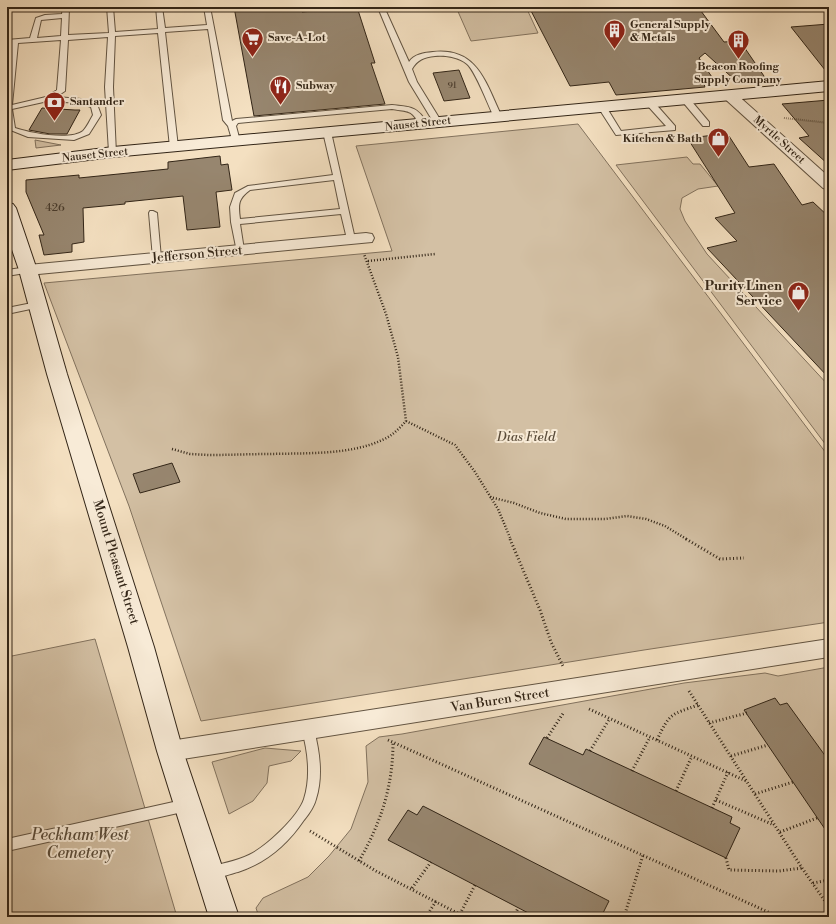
<svg xmlns="http://www.w3.org/2000/svg" width="836" height="924" font-family="'Libre Bodoni',serif">
<style>
.green{fill:#d3c0a4;stroke:#82725e}
.building{fill:#97866f;stroke:#322517}
.lines{fill:none;stroke-linecap:round;stroke-linejoin:round}
.lane-casing{stroke:#625442;stroke-width:2}
.street-casing{stroke:#625442;stroke-width:2}
.secondary-casing{stroke:#322517;stroke-width:2}
.path-far2{stroke:#322517;stroke-width:2;stroke-dasharray:0.5 1.5;stroke-linecap:butt}
.path-far1{stroke:#322517;stroke-width:2.5;stroke-dasharray:1 2;stroke-linecap:butt}
.path{stroke:#322517;stroke-width:3;stroke-dasharray:1 2.5;stroke-linecap:butt}
.lane{fill:#f8ebd7;fill-rule:evenodd}
.street{fill:#f8ebd7;fill-rule:evenodd}
.secondary{fill:#f8ebd7;fill-rule:evenodd}
.rail-casing{stroke:#322517;stroke-width:3}
.rail{stroke:#f8ebd7;stroke-width:2;stroke-dasharray:6;stroke-linecap:butt}
.labels{text-anchor:middle;dominant-baseline:central;stroke-width:4;stroke-linejoin:round;paint-order:stroke}
.far-number-label{font-size:9px;fill:#4b3d2d}
.far-poi-label{font-size:11px;font-weight:bold;fill:#322517;stroke:#f8ebd7;text-anchor:start}
.far-street-label{font-size:11px;fill:#322517;stroke:#f8ebd7}
.number-label{font-size:11px;fill:#4b3d2d}
.street-label{font-size:13px;fill:#322517;stroke:#f8ebd7}
.poi-label{font-size:13px;font-weight:bold;fill:#322517;stroke:#f8ebd7;text-anchor:end}
.park-label{font-size:13px;font-style:italic;fill:#5a4c3a;stroke:#f8ebd7}
.near-park-label{font-size:16px;font-style:italic;fill:#5a4c3a;stroke:#f8ebd7}
</style>
<rect width="100%" height="100%" fill="#f4e0c1"/>
<filter id="stains"><feTurbulence type="fractalNoise" baseFrequency=".005" numOctaves="4"/><feColorMatrix values="0 0 0 0 .2 0 0 0 0 .09 0 0 0 0 .02 0 0 0 .5 -.17"/></filter>
<radialGradient id="worn" r=".72"><stop offset=".6" stop-color="#630" stop-opacity="0"/><stop offset="1" stop-color="#630" stop-opacity=".3"/></radialGradient>
<path class="green" d="M456 7H526L538 33 471 41Z
M578 124 829 457V622L644 650 201 721 129 506 44 283 392 251 356 146Z
M35 140 61 145 36 148Z
M687 157 693 164H700L718 186 698 189 682 198 680 209 685 221 707 254 829 386V449L616 165Z
M95 639 177 917H7V657Z
M829 667V917H259L256 908 263 898 308 877 329 856 351 829 368 782 366 746 379 737 402 734 684 683 765 673 778 676Z
M265 748 301 751 291 761 269 766 267 783 253 801 229 814 212 762Z"/>
<path class="building" d="M234 7H301L302 12 357 7 375 63H371L385 104 254 116Z
M529 7 682 8 698 7 724 42 740 41 766 79 736 81 705 53 699 58 716 83 704 84 705 87 616 95 609 82 570 86Z
M829 24V75L791 27Z
M459 70 470 98 444 101 433 73Z
M829 100V165L799 138 809 136 782 104Z
M42 108 75 110H80L67 134H50L29 130Z
M722 134 724 137 729 136 749 167 774 164 802 205 813 202 829 217V378L707 248 737 241 715 218 735 213 688 139H691L690 138Z
M220 156 221 165 228 164 232 190 216 192 220 227 187 230 183 196 125 202V204L83 208 84 242 72 244V252L44 255 39 235H44L26 192V180L79 175V178L168 169V162Z
M172 463 180 482 140 493 133 474Z
M775 698 780 705 787 703 829 761V835L744 710Z
M544 737 583 755 586 749 732 817 730 823 740 828 726 858 529 764Z
M423 806 609 901 601 917H536L388 840 408 810 417 815Z"/>
<g class="lines">
<defs>
<path id="lane" d="M63 7 69 8 68 35 109 33 107 7H113L115 32 158 29 156 7H162L165 28 207 25 204 7H210L232 121 236 119 392 105C410 107 417 106 427 123L423 125H420C411 109 409 112 392 109L238 123 236 126 240 141 236 143H233L228 126 223 120 208 29 165 32 178 147 177 149H171L170 147 158 33 115 36 113 87 116 154H113L109 152 105 87 108 37 68 40 65 91 56 97 81 99 97 104 101 115 89 134 74 140 28 137 8 129 7 84 11 44H7V40L30 38 36 18 45 15 62 14ZM62 18 61 36 37 38 41 20ZM61 40 57 90 46 97 12 105 18 43ZM48 101 80 103 91 107 93 115C90 120 87 127 83 131 70 141 30 133 15 128L12 109Z
M376 7H383L385 9 409 62C414 54 424 53 433 52 478 47 486 84 502 117L501 119H498L494 117C488 105 476 72 467 64 459 57 445 55 435 56 424 57 417 60 412 69L417 82 441 121 437 123H434L409 82 379 10Z
M682 97H688L709 122V126H703L682 101Z
M647 101H653L675 126V130L616 135 598 107 602 105H605L621 131 666 126 647 105Z
M324 130H330L331 132 355 239 354 241H348L347 239 341 214 240 224 244 250 243 252H237L231 222 230 207 235 193 248 186 333 175 323 132ZM334 180 340 209 240 219C238 204 238 199 250 190Z
M150 211H153L157 213 161 258 157 261 153 258 149 213Z
M18 239 21 240 22 242 21 244 7 246V240Z
M28 267 31 268 32 270 31 272 7 276V270Z
M37 302 41 305 40 307 7 314V308Z
M308 725 312 726 314 730C320 753 323 777 316 799 314 807 309 814 304 820 287 845 266 863 238 872 228 874 215 881 205 877L203 873 205 869C220 863 235 862 249 855 266 847 298 817 304 799 311 777 308 752 302 730L304 726Z
M187 799 191 801 193 805 191 809 187 811 7 851V839Z"/>
<path id="street" d="M729 91 734 92 829 177V190L823 188 724 98 722 95 724 92Z
M366 233 372 234 374 238 372 242 28 275 22 274 19 270 22 266 28 265Z
M829 639V657L170 761 161 758 158 751 161 744 170 741Z"/>
<path id="secondary" d="M829 81V91L113 157 7 170V160L113 147Z
M7 203 13 204 16 208 37 270 67 374 154 647 183 751 239 917H209L157 751 128 647 47 374 19 270 7 235Z"/>
</defs>
<use href="#lane" class="lane-casing"/>
<use href="#street" class="street-casing"/>
<use href="#secondary" class="secondary-casing"/>
<path class="path-far2" d="M784 118 829 123"/>
<path class="path-far1" d="M368 261 435 254
M406 421 455 445 475 472 498 509 511 540
M172 449 190 454 209 455C230 455 250 454 270 454 305 453 351 455 382 440 392 436 399 429 406 421L398 357 386 314 364 254
M490 497 514 503 540 513 566 519H605L627 516 646 519 665 526 688 540"/>
<path class="path" d="M510 539 540 610 551 642 564 668
M686 539 720 559 744 558
M689 691 802 868 829 907
M589 709 746 781
M709 723 747 713
M547 738 564 712
M388 740 779 917
M657 740C670 712 671 715 698 705
M590 751 610 718
M731 756 768 745
M632 771 650 737
M676 791 692 756
M755 794 793 782
M716 800 774 825
M712 808 728 772
M310 831 376 871 465 917
M780 832 817 818
M726 858 729 870 779 871 802 868
M359 861C381 823 393 786 393 742
M813 883 829 880
M412 888 431 862
M460 914 475 885
M426 917 436 901
M514 917 518 908
M624 917 643 855"/>
<use href="#lane" class="lane"/>
<use href="#street" class="street"/>
<use href="#secondary" class="secondary"/>
<defs>
<path id="rail" d="M811 7 829 9"/>
</defs>
<use href="#rail" class="rail-casing"/>
<use href="#rail" class="rail"/>
</g>
<defs>
<symbol id="building-pin" viewBox="-11 -11 22 30"><path d="M0 17L-7.5 6A9.5 9.5 0 1 1 7.5 6Z" fill="#8f2418" stroke="#f8ebd7"/><path d="M-4-6H4V6H1V3H-1V6H-4ZM-2.5-4.3h1.7v1.8h-1.7ZM.8-4.3h1.7v1.8H.8ZM-2.5-1h1.7V.8h-1.7ZM.8-1h1.7V.8H.8Z" fill="#fff"/></symbol>
<symbol id="supermarket-pin" viewBox="-11 -11 22 30"><path d="M0 17L-7.5 6A9.5 9.5 0 1 1 7.5 6Z" fill="#8f2418" stroke="#f8ebd7"/><path d="M-6-5.5h2.5l.6 2H6L4.5 2H-2.5L-4.4-4H-6ZM-1.5 3.2a1.3 1.3 0 1 0 .1 0ZM3 3.2a1.3 1.3 0 1 0 .1 0Z" fill="#fff"/></symbol>
<symbol id="restaurant-pin" viewBox="-11 -11 22 30"><path d="M0 17L-7.5 6A9.5 9.5 0 1 1 7.5 6Z" fill="#8f2418" stroke="#f8ebd7"/><path d="M-5-6h1v4h1v-4h1v4h1v-4h1v5L-1.5 .5V6h-2V.5L-5-1ZM5-6V6H3V1.5H1.5Q1.5-4 5-6Z" fill="#fff"/></symbol>
<symbol id="bank-pin" viewBox="-11 -11 22 30"><path d="M0 17L-7.5 6A9.5 9.5 0 1 1 7.5 6Z" fill="#8f2418" stroke="#f8ebd7"/><path d="M-6-4H6V4H-6ZM0-2.3a2.3 2.3 0 1 0 0 4.6a2.3 2.3 0 1 0 0-4.6Z" fill="#fff"/></symbol>
<symbol id="shop-pin" viewBox="-11 -11 22 30"><path d="M0 17L-7.5 6A9.5 9.5 0 1 1 7.5 6Z" fill="#8f2418" stroke="#f8ebd7"/><path d="M-5-2.5h2.3a2.7 3.5 0 0 1 5.4 0H5L5.5 6h-11ZM-1.5-2.5h3a1.5 2.3 0 0 0-3 0Z" fill="#fff"/></symbol>
</defs>
<g fill-rule="evenodd">
<use href="#building-pin" x="602" y="18" width="25" height="34"/>
<use href="#supermarket-pin" x="240" y="26" width="25" height="34"/>
<use href="#building-pin" x="726" y="28" width="25" height="34"/>
<use href="#restaurant-pin" x="268" y="74" width="25" height="34"/>
<use href="#bank-pin" x="42" y="90" width="25" height="34"/>
<use href="#shop-pin" x="706" y="126" width="25" height="34"/>
<use href="#shop-pin" x="786" y="280" width="25" height="34"/>
</g>
<g class="labels">
<g class="far-number-label">
<text x="452" y="85">91</text>
</g>
<g class="far-poi-label">
<text x="630" y="25">General Supply<tspan x="630" dy="13">&amp; Metals</tspan></text>
<text x="268" y="38">Save-A-Lot</text>
<text x="738" y="67" text-anchor="middle">Beacon Roofing<tspan x="738" dy="13">Supply Company</tspan></text>
<text x="296" y="86">Subway</text>
<text x="70" y="102">Santander</text>
<text x="702" y="139" text-anchor="end">Kitchen &amp; Bath</text>
</g>
<g class="far-street-label">
<text transform="translate(418 124) rotate(-6)">Nauset Street</text>
<text transform="translate(779 140) rotate(42)">Myrtle Street</text>
<text transform="translate(95 155) rotate(-6)">Nauset Street</text>
</g>
<g class="number-label">
<text x="55" y="208">426</text>
</g>
<g class="street-label">
<text transform="translate(197 254) rotate(-5)">Jefferson Street</text>
<text transform="translate(116 562) rotate(73)">Mount Pleasant Street</text>
<text transform="translate(500 700) rotate(-9)">Van Buren Street</text>
</g>
<g class="poi-label">
<text x="782" y="286">Purity Linen<tspan x="782" dy="15">Service</tspan></text>
</g>
<g class="park-label">
<text x="526" y="437">Dias Field</text>
</g>
<g class="near-park-label">
<text x="80" y="835">Peckham West<tspan x="80" dy="18">Cemetery</tspan></text>
</g>
</g>
<rect width="836" height="924" fill="none" stroke="#f4e0c1" stroke-width="24"/>
<rect x="8" y="8" width="820" height="908" fill="none" stroke="#322517" stroke-width="2"/>
<rect x="12" y="12" width="812" height="900" fill="none" stroke="#322517"/>
<rect width="100%" height="100%" filter="url(#stains)"/>
<rect width="100%" height="100%" fill="url(#worn)"/>
</svg>
